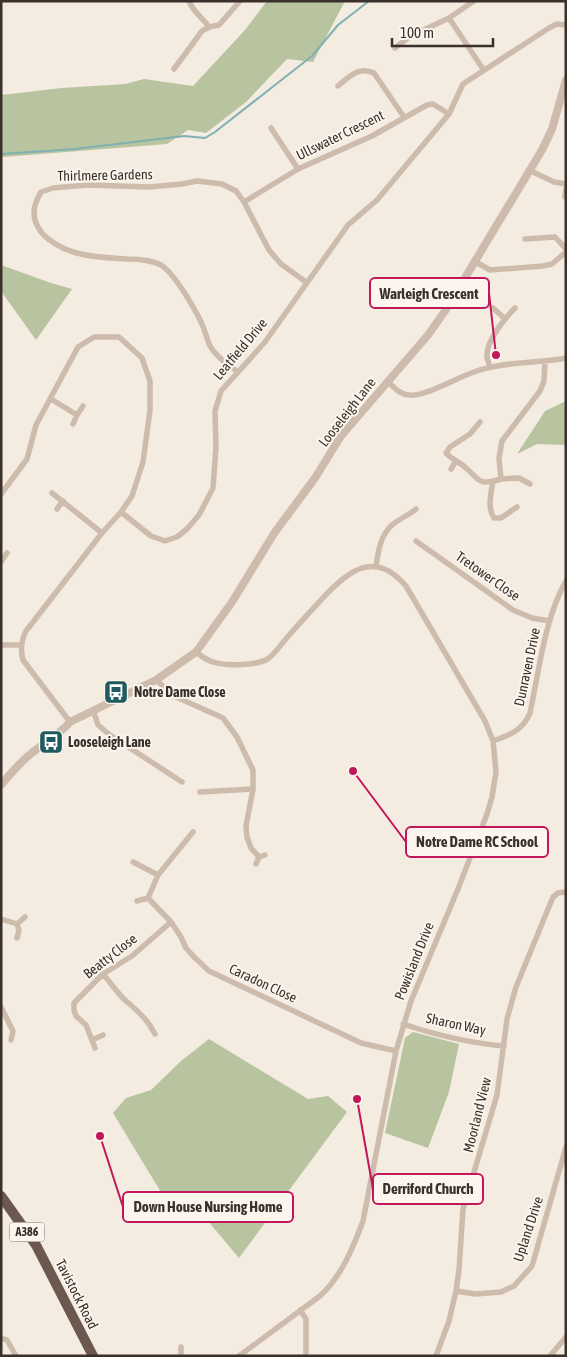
<svg xmlns="http://www.w3.org/2000/svg" width="567" height="1357" font-family="'Asap Condensed',sans-serif">
<style>
.green{fill:#b8c4a0}
.lines{fill:none;stroke-linecap:round;stroke-linejoin:round}
.stream{stroke:#7fb0b2;stroke-width:2}
.minor{stroke:#cdbbac;stroke-width:5.5}
.tertiary{stroke:#cdbbac;stroke-width:8}
.trunk{stroke:#6c584f;stroke-width:10}
.labels{text-anchor:middle;dominant-baseline:central;stroke-width:4;stroke-linejoin:round;paint-order:stroke}
.shield{fill:#fbf5ee;stroke:#756b66;stroke-width:1}
.shield-label{font-size:12px;font-weight:bold;fill:#3b302b}
.street-label{font-size:14px;fill:#3b302b;stroke:#fbf5ee}
.poi-label{font-size:14px;font-weight:bold;fill:#3b302b;stroke:#fbf5ee;text-anchor:start}
.leader{fill:none;stroke:#c2185b;stroke-width:2}
.callout-dot{fill:#c2185b;stroke:#fbf5ee;stroke-width:2}
.callout{fill:#fbf5ee;stroke:#c2185b;stroke-width:2}
.callout-label{font-size:15px;text-anchor:middle;font-weight:bold;fill:#3b302b}
</style>
<rect width="100%" height="100%" fill="#f4ebe1"/>
<path class="green" d="M267 1H345L313 62 287 59 246 102 206 133 188 130 167 144 3 157 1 160V95L62 88 125 84 144 79 193 86 245 30Z
M1 265 51 283 72 289 36 340 1 291Z
M566 401V445L537 444 517 454 545 411Z
M413 1032 459 1044 449 1092 428 1148 385 1133 405 1038Z
M209 1039 308 1099 328 1096 347 1112 239 1258 197 1208 179 1222 113 1113 126 1098 151 1090 181 1061Z"/>
<g class="lines">
<path class="stream" d="M1 154 75 149 184 136 205 138 215 132 312 56 338 25 369 1"/>
<path class="minor" d="M189 1C193 12 203 18 209 27
M449 18 483 69
M395 48 409 37 449 18 474 1
M174 69 202 31 209 27 219 25 240 1
M338 86C350 76 359 66 374 73L404 117
M271 128 298 169
M529 170 554 182 566 184
M565 197 566 188
M244 202 298 169 372 136 427 105 433 104 449 114
M525 239 555 237 566 249
M474 261 490 270 543 266 552 264 566 252
M493 308 504 318
M490 367C489 364 487 359 487 356 486 341 505 318 515 308
M238 372C228 364 216 357 210 346 207 339 205 331 202 324 195 309 175 274 161 265 151 260 138 259 127 259 100 257 73 257 51 241 45 237 41 233 38 227 31 215 34 204 41 192L53 188 88 185 149 187 182 184 197 181 222 184 236 191 244 202 269 250 281 264 306 282
M387 381C394 387 400 395 409 395 425 397 458 377 474 372 504 361 535 364 566 358
M51 399 77 415 83 406
M480 422 470 434 450 447 446 453C451 459 460 462 466 468 481 481 478 486 501 479L499 458 502 441 540 391 544 381 545 361
M73 424 77 415
M451 469 456 461
M501 479 519 478 530 484
M493 481C491 493 487 508 494 518H501L517 507
M52 493 102 533
M1 494 27 459 36 425 78 347 94 337H119L142 358 150 381V410L143 462 132 496 121 512 102 533 26 631C21 641 20 649 23 660L70 722
M57 509 63 501
M121 512 151 536 165 541 177 537 187 529 199 515 213 488 216 447 215 411 221 391 265 342 348 225 377 200 449 114 463 84 549 28 557 24 566 25
M416 541 513 610 532 618 550 621
M1 562 7 553
M376 567C378 552 380 536 392 525 399 519 409 515 416 509
M1 645H21
M196 652C201 656 206 660 213 662 225 666 259 666 269 658 275 653 280 646 285 640 296 627 309 613 321 600 347 572 374 548 406 586L485 721 493 741 496 772 492 797 487 814 458 889 411 1001 396 1051 363 1221C353 1248 341 1277 320 1296L239 1356
M156 680 174 696 223 718 237 737 253 770V789L246 826 247 837 251 848 259 857
M93 710 98 725 110 735 182 782
M493 741C510 735 523 730 530 713 539 671 545 617 566 581
M200 792 253 789
M133 862 158 875 148 898 171 922 181 937 186 948 194 957 209 971 361 1043 396 1051
M256 864 259 857 265 855
M158 875 193 832
M137 901 148 898
M1 919 17 924
M17 938 19 930 17 924 25 917
M103 974C111 983 117 993 126 1001 138 1011 148 1020 155 1034
M1 1007 13 1031 11 1040
M403 1024C436 1035 469 1043 504 1046
M92 1040 103 1035
M95 1048 86 1025 76 1016 74 1010V1003L103 974 132 956 171 922
M456 1291 475 1294 501 1292 514 1286 532 1266 566 1147
M300 1310 306 1319V1356
M1 1338 7 1340 16 1356
M181 1347V1356
M436 1356 449 1321 456 1291 459 1270 463 1209 497 1095 507 1019 516 987 553 897 558 893 566 892
M550 1356 566 1337"/>
<path class="tertiary" d="M1 785C12 772 23 759 37 749 48 740 61 733 70 722L156 680 196 652 232 602 275 532 315 478 341 436 428 335 445 311 542 150 552 129 566 80"/>
<path class="trunk" d="M1 1196 36 1245 93 1356"/>
</g>
<defs>
<symbol id="bus-square" viewBox="-11 -11 22 22"><rect x="-9" y="-9" width="18" height="18" rx="4" fill="#1f5a5e" stroke="#fbf5ee"/><path d="M-5-6H5V4H4V6H2V4H-2V6H-4V4H-5ZM-3.5-4V0h7V-4ZM-3.5 1.2v1.5H-2V1.2ZM2 1.2v1.5H3.5V1.2Z" fill="#fff"/></symbol>
</defs>
<g fill-rule="evenodd">
<use href="#bus-square" x="102" y="678" width="28" height="28"/>
<use href="#bus-square" x="37" y="728" width="28" height="28"/>
</g>
<g class="labels">
<rect class="shield" x="9.5" y="1222.5" width="35" height="19" rx="4"/>
<g class="shield-label">
<text x="27" y="1232">A386</text>
</g>
<g class="street-label">
<text transform="translate(340 135) rotate(-26)">Ullswater Crescent</text>
<text transform="translate(105 175) rotate(-1)">Thirlmere Gardens</text>
<text transform="translate(240 349) rotate(-50)">Leatfield Drive</text>
<text transform="translate(347 412) rotate(-52)">Looseleigh Lane</text>
<text transform="translate(488 576) rotate(35)">Tretower Close</text>
<text transform="translate(527 667) rotate(-78)">Dunraven Drive</text>
<text transform="translate(110 956) rotate(-38)">Beatty Close</text>
<text transform="translate(414 961) rotate(-68)">Powisland Drive</text>
<text transform="translate(263 983) rotate(25)">Caradon Close</text>
<text transform="translate(456 1024) rotate(12)">Sharon Way</text>
<text transform="translate(477 1115) rotate(-76)">Moorland View</text>
<text transform="translate(528 1229) rotate(-72)">Upland Drive</text>
<text transform="translate(77 1294) rotate(63)">Tavistock Road</text>
</g>
<g class="poi-label">
<text x="134" y="692">Notre Dame Close</text>
<text x="68" y="742">Looseleigh Lane</text>
</g>
</g>
<path class="leader" d="M496 355L489 293M353 771L406 842M357 1099L373 1189M100 1136L123 1207"/>
<g class="callout-dot">
<circle cx="496" cy="355" r="5"/>
<circle cx="353" cy="771" r="5"/>
<circle cx="357" cy="1099" r="5"/>
<circle cx="100" cy="1136" r="5"/>
</g>
<g class="callout">
<rect x="370" y="278" width="119" height="30" rx="5"/>
<rect x="406" y="827" width="142" height="30" rx="5"/>
<rect x="373" y="1174" width="110" height="30" rx="5"/>
<rect x="123" y="1192" width="170" height="30" rx="5"/>
</g>
<g class="callout-label">
<text x="429" y="299">Warleigh Crescent</text>
<text x="477" y="847">Notre Dame RC School</text>
<text x="428" y="1194">Derriford Church</text>
<text x="208" y="1212">Down House Nursing Home</text>
</g>
<rect width="567" height="1357" fill="none" stroke="#3b302b" stroke-width="5"/>
<path d="M392 38v8h101v-8" fill="none" stroke="#3b302b" stroke-width="2.5"/>
<text x="400" y="38" font-size="15" fill="#3b302b" stroke="#fbf5ee" stroke-width="4" paint-order="stroke">100 m</text>
</svg>
